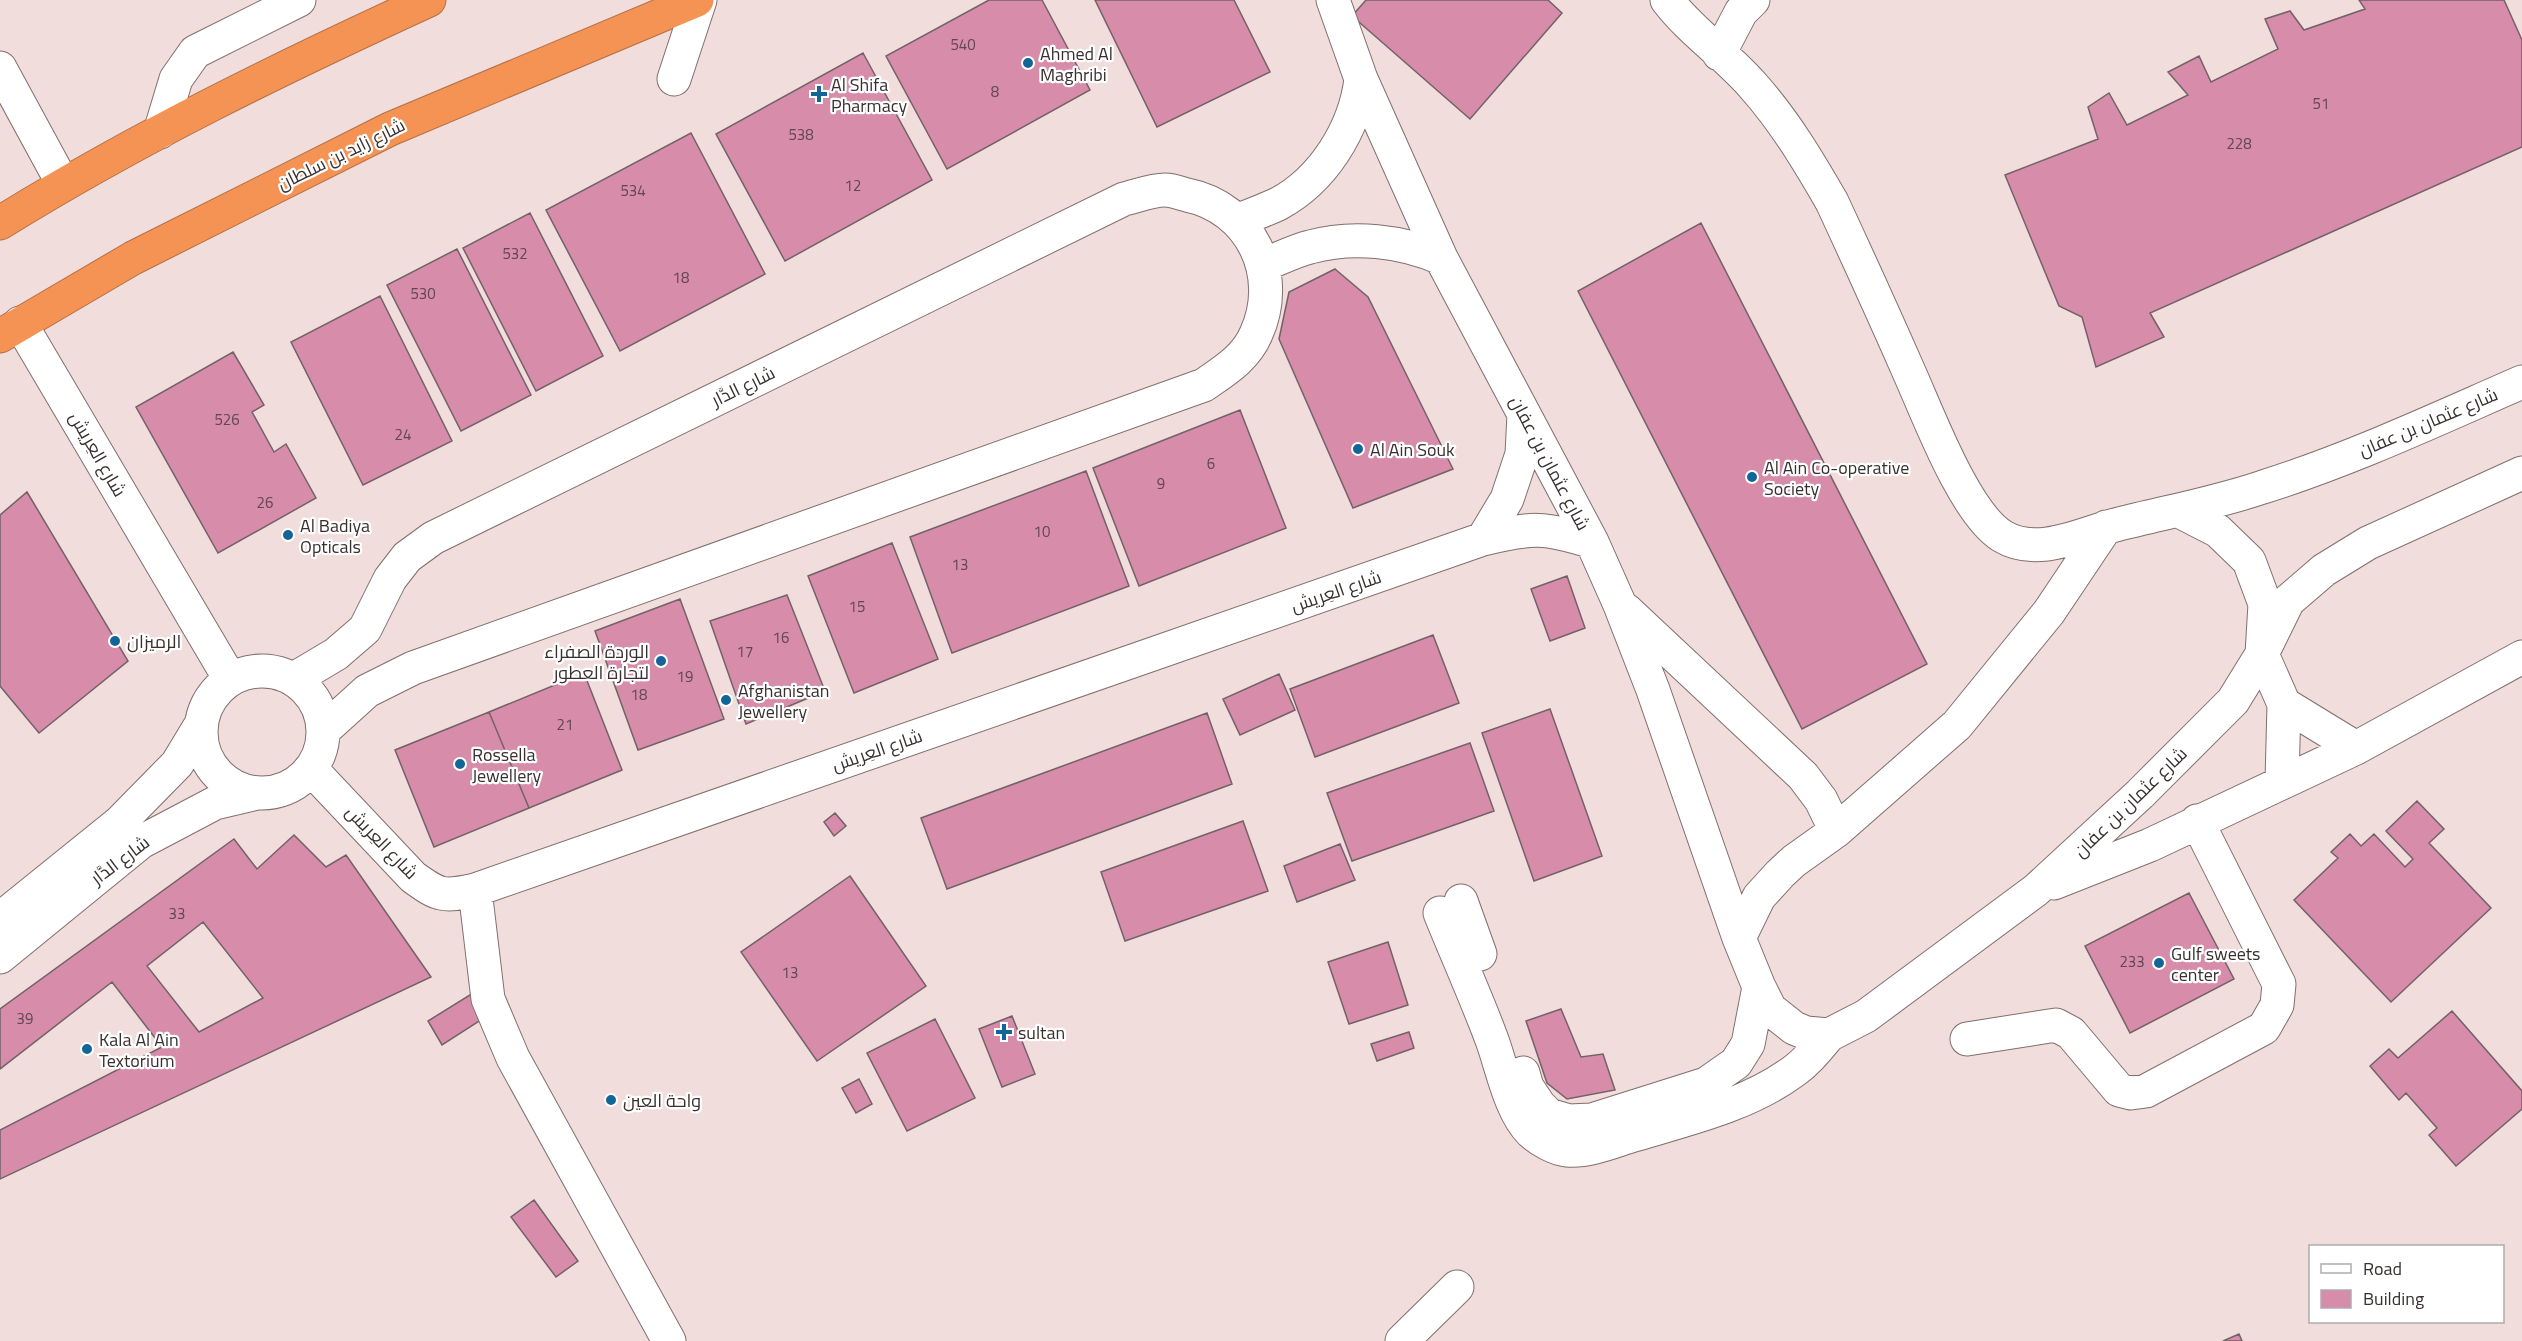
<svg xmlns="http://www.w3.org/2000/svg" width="2522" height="1341" font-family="'Titillium Web',Cairo,sans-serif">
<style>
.building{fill:#d78ca9;stroke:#726268;stroke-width:1.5;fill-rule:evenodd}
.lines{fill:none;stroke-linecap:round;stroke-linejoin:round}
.minor-casing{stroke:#806f6d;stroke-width:35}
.highway-casing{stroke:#b27046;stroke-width:35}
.minor{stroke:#fff;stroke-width:33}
.highway{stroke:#f49353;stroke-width:33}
.poi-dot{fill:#126596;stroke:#fff;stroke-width:2}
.labels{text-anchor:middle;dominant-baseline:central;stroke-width:4.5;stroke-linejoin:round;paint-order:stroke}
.number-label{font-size:15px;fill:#5f474e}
.poi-label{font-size:18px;fill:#37302f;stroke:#fff;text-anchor:start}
.street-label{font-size:18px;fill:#37302f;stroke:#fff}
</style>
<rect width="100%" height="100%" fill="#f1dddc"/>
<path class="building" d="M989 0H1042L1090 90 947 169 886 56Z
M1095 0H1234L1270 72 1157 127Z
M1366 0H1548L1562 13 1470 119 1352 16Z
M2359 0H2504L2522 40V147L2150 313 2164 337 2096 367 2082 317 2059 306 2005 175 2098 139 2088 107 2109 93 2127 125 2188 95 2168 72 2199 56 2211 82 2278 49 2265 19 2290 11 2304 30 2365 9Z
M863 53 932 180 785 261 716 134Z
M691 133 765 274 620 351 546 210Z
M530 213 603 356 536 391 463 248Z
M1701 223 1927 664 1802 729 1578 291Z
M457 249 531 395 461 431 387 285Z
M1335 269 1368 297 1453 469 1353 508 1279 339 1289 292Z
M380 296 452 441 363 485 291 342Z
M233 352 264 405 252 412 274 452 286 444 316 498 218 553 136 407Z
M1240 410 1286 528 1139 586 1093 468Z
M1086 471 1129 586 952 653 910 537Z
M27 492 128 661 39 733 0 686V515Z
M892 543 938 659 854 693 808 576Z
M1567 576 1585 628 1550 641 1531 589Z
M787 595 825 691 746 724 710 621Z
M680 599 724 719 638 750 595 631Z
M1433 635 1459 703 1315 757 1290 689Z
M584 673 622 770 529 808 489 712Z
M1279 674 1295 710 1240 735 1223 699Z
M1550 709 1602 856 1534 881 1482 733Z
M489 712 529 808 434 847 395 750Z
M1207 713 1232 784 947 889 921 818Z
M1470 743 1494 811 1352 861 1327 793Z
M2417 801 2444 829 2429 843 2491 908 2391 1002 2294 900 2338 858 2331 852 2350 834 2361 846 2374 834 2405 867 2413 859 2386 831Z
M835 813 846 826 834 836 824 822Z
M1243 821 1268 891 1125 941 1101 872Z
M294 835 326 867 346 855 431 977 0 1179V1130L162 1047 112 982 0 1069V1009L234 839 257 869ZM203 922 263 998 199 1032 147 966Z
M1340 844 1355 880 1297 902 1284 866Z
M850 876 926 986 817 1061 741 952Z
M2189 893 2234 979 2130 1033 2085 946Z
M1388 942 1408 1005 1349 1024 1328 962Z
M473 993 487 1016 442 1045 428 1021Z
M1561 1009 1581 1057 1603 1054 1615 1090 1567 1099 1547 1083 1526 1021Z
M2452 1011 2522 1091V1109L2456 1166 2429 1135 2437 1128 2406 1093 2399 1100 2370 1066 2389 1049 2398 1058Z
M1012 1016 1035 1074 1002 1087 979 1029Z
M935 1019 975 1098 907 1131 867 1053Z
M1409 1032 1414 1048 1377 1061 1371 1044Z
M859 1079 872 1104 856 1113 842 1088Z
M534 1200 578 1261 556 1277 511 1217Z
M2239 1334 2242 1341H2223Z"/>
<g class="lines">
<defs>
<path id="minor" d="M1333 0 1361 79 1441 258 1592 542 1620 605 1653 690 1739 938 1759 987 1770 1009 1794 1028 1806 1033 1829 1035 1866 1016 2036 890 2140 794 2233 701 2262 654 2288 601 2324 570 2368 543 2522 473
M1667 0C1692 33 1728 56 1755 88 1785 122 1809 162 1832 202 1858 258 1884 315 1909 372 1928 414 1964 512 2002 536 2038 558 2083 533 2119 524 2167 512 2216 503 2263 487 2352 459 2437 419 2522 382
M1719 54 1741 12 1753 0
M0 68 63 184
M674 79 700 0
M160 132 176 79 195 52 299 0
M1239 220C1252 215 1265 210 1278 204 1323 180 1355 129 1361 79
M1263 265C1279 259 1294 251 1310 247 1353 235 1402 241 1441 258
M20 323 230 679
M2179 511 2218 531 2249 561 2265 604 2262 654 2284 704 2282 781
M1483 539 1507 499 1522 454 1524 414
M1626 610 1803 776 1821 800 1836 831
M201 732a61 61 0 1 1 122 0a61 61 0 1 1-122 0Z
M294 679 336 654 365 629 390 579 407 557 433 538 1124 199C1137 196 1152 190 1165 190 1172 190 1180 193 1187 195 1251 208 1283 275 1256 334 1246 358 1224 371 1204 385L413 668 367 691 324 730
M2284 704 2356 748
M311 769 413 877C439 896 443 897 475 890L1483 539C1530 527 1546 527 1592 542
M2054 883 2150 845 2356 748 2522 657
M475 890 488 999 513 1058 669 1341
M1461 901 1480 954
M1440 913C1457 955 1476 997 1492 1040 1502 1067 1510 1111 1531 1132 1540 1140 1555 1149 1567 1150 1589 1152 1614 1141 1634 1135 1688 1119 1748 1105 1794 1071 1808 1061 1818 1048 1829 1035
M0 919 120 822 177 764 200 726
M1739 938 1759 897 1780 874 1794 861 1836 831 1957 725 2049 612 2106 527
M0 957 141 842 215 803 257 793
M1967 1039 2056 1025 2071 1033 2119 1090 2131 1093 2146 1091 2264 1028 2277 1005 2279 984 2197 821
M1523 1073 1527 1087 1539 1105 1549 1115 1569 1121 1592 1120 1706 1084 1736 1063 1748 1044 1759 987
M1402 1341 1457 1287"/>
<path id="highway" d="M0 223C137 138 283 67 429 0
M0 336 133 258 390 129 697 0"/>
</defs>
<use href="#minor" class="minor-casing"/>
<use href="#highway" class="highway-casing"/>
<use href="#minor" class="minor"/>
<use href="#highway" class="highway"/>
</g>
<g class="poi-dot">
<circle cx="1028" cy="63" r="6"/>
<path d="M816 85h6v6h6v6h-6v6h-6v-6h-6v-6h6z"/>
<circle cx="1358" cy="449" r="6"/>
<circle cx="1752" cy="477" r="6"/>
<circle cx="288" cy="535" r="6"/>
<circle cx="115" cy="641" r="6"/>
<circle cx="661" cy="661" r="6"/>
<circle cx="726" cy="700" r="6"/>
<circle cx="460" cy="764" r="6"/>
<circle cx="2159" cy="963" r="6"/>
<path d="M1001 1023h6v6h6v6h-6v6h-6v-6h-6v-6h6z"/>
<circle cx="87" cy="1049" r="6"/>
<circle cx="611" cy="1100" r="6"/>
</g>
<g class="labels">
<g class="number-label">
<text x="963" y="44">540</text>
<text x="995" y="91">8</text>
<text x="2321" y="103">51</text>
<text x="801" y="134">538</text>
<text x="2239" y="143">228</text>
<text x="853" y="185">12</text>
<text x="633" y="190">534</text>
<text x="515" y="253">532</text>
<text x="681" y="277">18</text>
<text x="423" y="293">530</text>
<text x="227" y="419">526</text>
<text x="403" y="434">24</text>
<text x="1211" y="463">6</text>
<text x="1161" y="483">9</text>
<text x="265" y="502">26</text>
<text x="1042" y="531">10</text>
<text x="960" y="564">13</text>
<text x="857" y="606">15</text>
<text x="781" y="637">16</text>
<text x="745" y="651">17</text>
<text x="685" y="676">19</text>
<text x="639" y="694">18</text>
<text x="565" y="724">21</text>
<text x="177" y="913">33</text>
<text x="2132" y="961">233</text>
<text x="790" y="972">13</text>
<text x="25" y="1018">39</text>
</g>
<g class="poi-label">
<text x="1040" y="53">Ahmed Al<tspan x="1040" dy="21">Maghribi</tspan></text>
<text x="831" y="84">Al Shifa<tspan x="831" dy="21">Pharmacy</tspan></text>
<text x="1370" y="449">Al Ain Souk</text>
<text x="1764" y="467">Al Ain Co-operative<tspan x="1764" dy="21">Society</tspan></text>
<text x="300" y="525">Al Badiya<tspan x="300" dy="21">Opticals</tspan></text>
<text x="127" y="641">الرميزان</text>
<text x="649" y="651" text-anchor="end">الوردة الصفراء<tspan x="649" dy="21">لتجارة العطور</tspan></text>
<text x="738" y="690">Afghanistan<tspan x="738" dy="21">Jewellery</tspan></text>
<text x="472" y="754">Rossella<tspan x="472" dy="21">Jewellery</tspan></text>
<text x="2171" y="953">Gulf sweets<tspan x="2171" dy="21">center</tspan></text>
<text x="1018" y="1032">sultan</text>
<text x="99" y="1039">Kala Al Ain<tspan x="99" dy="21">Textorium</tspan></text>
<text x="623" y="1100">واحة العين</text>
</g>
<g class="street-label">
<text transform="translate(341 154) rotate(-26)">شارع زايد بن سلطان</text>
<text transform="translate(743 386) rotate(-26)">شارع الدَّار</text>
<text transform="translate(2428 422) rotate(-23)">شارع عثمان بن عفان</text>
<text transform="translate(98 454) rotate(60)">شارع العِريش</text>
<text transform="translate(1550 463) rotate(62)">شارع عثمان بن عفان</text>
<text transform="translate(1336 591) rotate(-19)">شارع العِريش</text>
<text transform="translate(877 750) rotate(-19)">شارع العِريش</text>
<text transform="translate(2130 802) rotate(-44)">شارع عثمان بن عفان</text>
<text transform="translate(382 842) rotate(46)">شارع العِريش</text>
<text transform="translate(120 860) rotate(-37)">شارع الدَّار</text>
</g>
</g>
<rect x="2309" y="1245" width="195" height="78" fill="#ffffff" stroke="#afacac" stroke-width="1.5"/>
<rect x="2321" y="1264" width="30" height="9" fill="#ffffff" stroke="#afacac" stroke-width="1.5"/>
<text x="2363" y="1275" font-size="18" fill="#37302f">Road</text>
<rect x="2321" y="1290" width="30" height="18" fill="#d78ca9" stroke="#afacac" stroke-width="1.5"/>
<text x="2363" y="1305" font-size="18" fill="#37302f">Building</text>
</svg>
